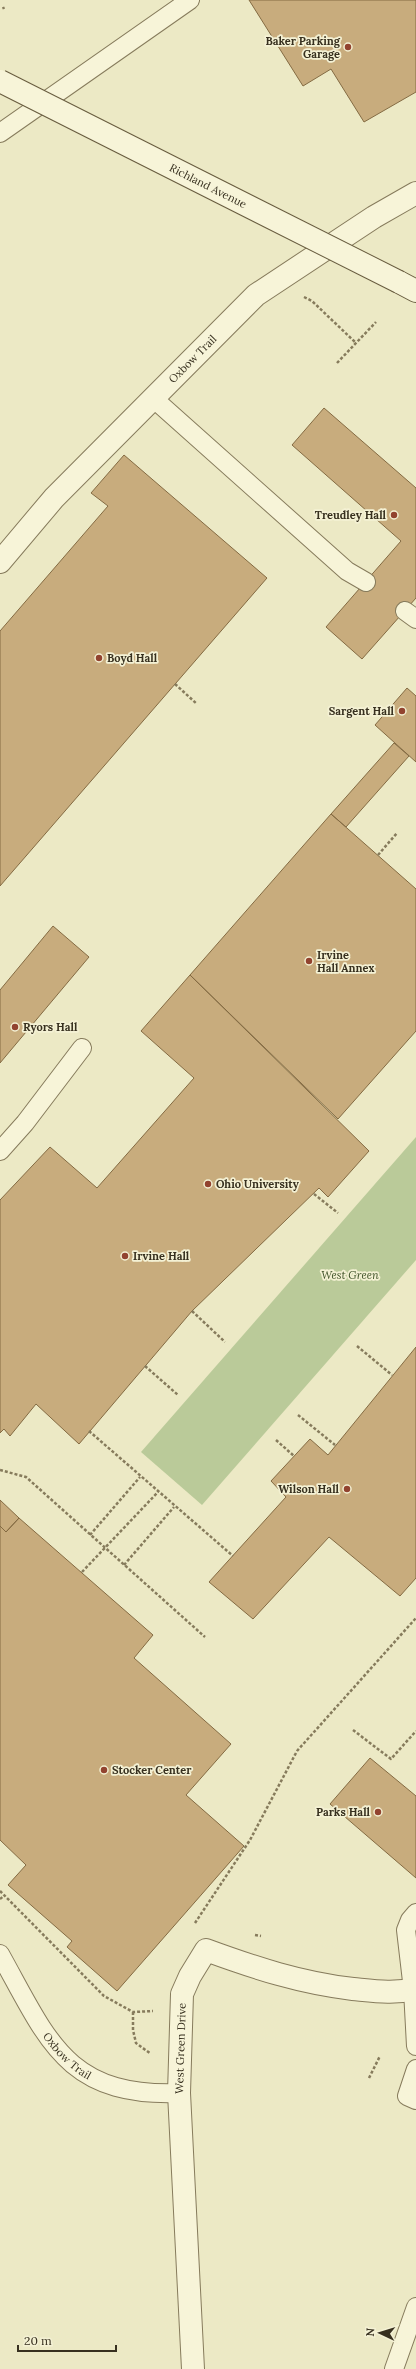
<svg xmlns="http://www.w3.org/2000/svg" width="416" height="2369" font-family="Lora,serif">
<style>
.green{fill:#baca99}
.building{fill:#c8ac7d;stroke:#846b43}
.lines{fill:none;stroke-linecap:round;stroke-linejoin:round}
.service-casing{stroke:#867b5c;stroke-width:20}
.minor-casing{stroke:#867b5c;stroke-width:24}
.secondary-casing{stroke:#685c3f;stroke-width:24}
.path{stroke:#867b5c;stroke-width:2.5;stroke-dasharray:3 2;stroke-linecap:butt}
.service{stroke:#f7f4d8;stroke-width:18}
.minor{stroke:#f7f4d8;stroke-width:22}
.secondary{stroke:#f7f4d8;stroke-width:22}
.secondary-bridge-casing{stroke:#685c3f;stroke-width:24;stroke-linecap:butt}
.path-bridge{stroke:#867b5c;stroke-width:2.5;stroke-dasharray:3 2;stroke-linecap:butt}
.secondary-bridge{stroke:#f7f4d8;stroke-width:22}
.poi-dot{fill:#92432f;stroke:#f4f1d4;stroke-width:1.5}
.labels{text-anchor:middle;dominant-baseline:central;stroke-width:3.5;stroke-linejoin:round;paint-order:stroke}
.poi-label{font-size:11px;font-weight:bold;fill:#37301f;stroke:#f4f1d4;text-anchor:start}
.street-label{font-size:11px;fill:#37301f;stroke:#f4f1d4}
.park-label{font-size:11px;font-style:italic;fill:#3e5227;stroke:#f4f1d4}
</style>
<rect width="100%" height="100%" fill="#ece9c5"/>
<path class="green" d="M416 1137V1260L202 1505 141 1452Z"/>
<path class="building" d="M249 0H416V92L364 122 331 69 303 86Z
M324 408 416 488V598L362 659 326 627 401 541 292 445Z
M124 455 267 578 0 886V631L108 506 91 493Z
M407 688 416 696V762L375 725Z
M394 743 409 756 346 827 331 814Z
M331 814 416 889V1031L338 1119 190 975Z
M53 926 89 957 0 1063V990Z
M190 975 369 1151 328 1197 319 1188 192 1311 79 1444 36 1404 10 1436 4 1429 0 1433V1200L50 1147 97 1188 194 1078 141 1031Z
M416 1347V1578L400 1596 329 1537 253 1619 209 1582 286 1497 271 1481 310 1439 328 1455Z
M0 1500 19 1518 6 1532 0 1526Z
M19 1518 153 1635 134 1658 231 1744 186 1795 244 1846 117 1991 67 1947 72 1941 8 1885 26 1865 0 1840V1526L6 1532Z
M370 1758 416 1796V1878L330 1804Z"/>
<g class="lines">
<defs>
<g id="service">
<path d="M0 133 190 0"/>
<path d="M153 398 347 571 366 582"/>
<path d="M405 611 416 619"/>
<path d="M0 1151 25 1123 82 1048"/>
<path d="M416 1913 410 1920 406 1930 413 1990 416 2046"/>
<path id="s1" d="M0 1954C48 2040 66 2097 179 2093"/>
<path d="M416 2069 407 2096 416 2100"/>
<path d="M394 2369 416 2307"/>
</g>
<g id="minor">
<path id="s2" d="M0 562 54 498 256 295 374 217 416 193"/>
<path id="s3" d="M193 2369 179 2093 182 1994 190 1976 206 1950C255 1968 301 1983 353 1989 374 1991 394 1994 416 1989"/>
</g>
<path id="secondary" d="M399 282 416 291"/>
</defs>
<use href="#service" class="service-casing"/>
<use href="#minor" class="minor-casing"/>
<use href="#secondary" class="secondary-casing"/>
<path class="path" d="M3 7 4 9
M304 297 312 301 356 343
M337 363 376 322
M175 684 197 704
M378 855 397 833
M314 1194 338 1213
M192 1311 225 1342
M357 1346 392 1375
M145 1366 178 1395
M298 1415 335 1445
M89 1431 233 1556
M276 1440 294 1456
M0 1470 26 1477 205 1637
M90 1535 140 1477
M124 1565 174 1507
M353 1730 391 1759 416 1731
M0 1891 104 1996 133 2012 153 2011
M0 1899 5 1895
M195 1923 250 1840 297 1751 416 1618
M255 1935 261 1936
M133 2012V2030L136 2043 151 2054
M369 2078 380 2056"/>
<use href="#service" class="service"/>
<use href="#minor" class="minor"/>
<use href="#secondary" class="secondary"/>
<defs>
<g id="secondary-bridge">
<path id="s4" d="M0 81 399 282"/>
</g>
</defs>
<use href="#secondary-bridge" class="secondary-bridge-casing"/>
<path class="path-bridge" d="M82 1572 158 1492"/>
<use href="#secondary-bridge" class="secondary-bridge"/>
</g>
<g class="poi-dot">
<circle cx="348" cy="47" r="4"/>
<circle cx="394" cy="515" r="4"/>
<circle cx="99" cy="658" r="4"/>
<circle cx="402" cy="711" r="4"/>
<circle cx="309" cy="961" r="4"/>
<circle cx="15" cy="1027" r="4"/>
<circle cx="208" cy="1184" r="4"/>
<circle cx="125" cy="1256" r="4"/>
<circle cx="347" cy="1489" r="4"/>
<circle cx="104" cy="1770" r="4"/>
<circle cx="378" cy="1812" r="4"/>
</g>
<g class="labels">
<g class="poi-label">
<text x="340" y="41" text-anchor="end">Baker Parking<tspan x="340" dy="13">Garage</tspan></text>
<text x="386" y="515" text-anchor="end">Treudley Hall</text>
<text x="107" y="658">Boyd Hall</text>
<text x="394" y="711" text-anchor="end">Sargent Hall</text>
<text x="317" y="955">Irvine<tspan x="317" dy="13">Hall Annex</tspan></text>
<text x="23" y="1027">Ryors Hall</text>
<text x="216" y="1184">Ohio University</text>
<text x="133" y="1256">Irvine Hall</text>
<text x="339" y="1489" text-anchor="end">Wilson Hall</text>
<text x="112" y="1770">Stocker Center</text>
<text x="370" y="1812" text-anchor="end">Parks Hall</text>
</g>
<g class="street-label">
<text stroke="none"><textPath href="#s4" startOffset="233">Richland Avenue</textPath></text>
<text stroke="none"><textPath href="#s2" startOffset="280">Oxbow Trail</textPath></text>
<text stroke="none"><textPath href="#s3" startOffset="321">West Green Drive</textPath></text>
<text stroke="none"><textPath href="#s1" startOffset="123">Oxbow Trail</textPath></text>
</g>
<g class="park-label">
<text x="350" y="1275">West Green</text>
</g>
</g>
<g transform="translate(380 2333) rotate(274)" stroke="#f4f1d4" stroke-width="3" paint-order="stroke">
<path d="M0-3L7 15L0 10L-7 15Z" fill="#37301f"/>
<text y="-6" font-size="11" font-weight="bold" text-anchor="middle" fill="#37301f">N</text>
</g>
<path d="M18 2345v6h98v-6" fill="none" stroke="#37301f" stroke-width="2"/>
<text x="24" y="2345" font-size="12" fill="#37301f" stroke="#f4f1d4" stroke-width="3" paint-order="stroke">20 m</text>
</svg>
